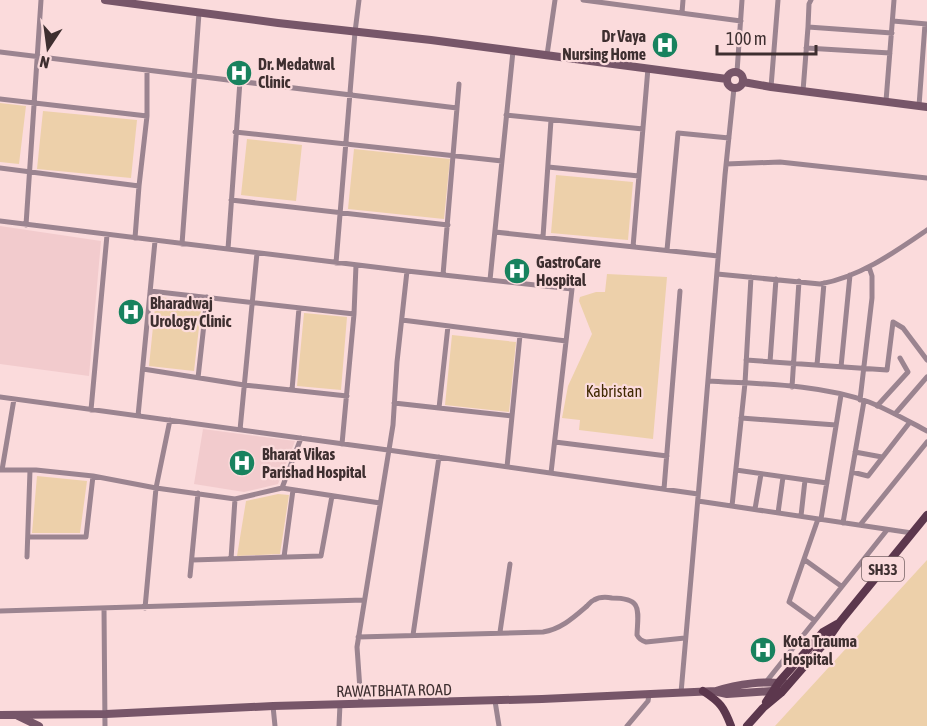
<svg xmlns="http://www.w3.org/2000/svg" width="927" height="726" font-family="'Asap Condensed',sans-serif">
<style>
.built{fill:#f2cbcd}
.green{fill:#edd0aa}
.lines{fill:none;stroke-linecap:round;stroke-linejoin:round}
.street{stroke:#9b8490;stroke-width:5}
.secondary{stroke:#775669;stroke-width:8}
.primary{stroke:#5c374d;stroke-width:8}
.labels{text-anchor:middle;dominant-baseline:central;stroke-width:4.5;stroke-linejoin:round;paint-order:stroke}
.shield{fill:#fbdbdc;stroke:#776364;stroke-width:1.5}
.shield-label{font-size:15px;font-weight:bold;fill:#3e2f30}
.poi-label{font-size:16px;font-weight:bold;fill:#3e2f30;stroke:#fbdbdc;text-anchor:start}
.park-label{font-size:16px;fill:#412902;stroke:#fbdbdc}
.street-label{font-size:16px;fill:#3e2f30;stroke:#fbdbdc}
</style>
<rect width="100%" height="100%" fill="#fbdbdc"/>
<path class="built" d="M0 226 101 241 89 376 0 364Z
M203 429 295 441 278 484 244 492 194 484Z"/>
<path class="green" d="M0 103 26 106 19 164 0 162Z
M43 111 137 120 131 178 37 169Z
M247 139 302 145 296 201 241 195Z
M354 149 450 159 444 219 348 209Z
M556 175 633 182 628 240 551 233Z
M607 274 667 277 653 439 579 430 580 420 562 418 568 386 592 334 579 301 580 297 596 292H605Z
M156 297 202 301 194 371 149 366Z
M304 313 347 317 341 390 297 386Z
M452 335 516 342 509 412 445 405Z
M37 476 87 481 80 533H32Z
M278 494 289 495 280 554 237 556 246 501Z
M927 560V726H775Z"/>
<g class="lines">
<path class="street" d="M583 0 741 21
M682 13 683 0
M893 21 927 24
M808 27 892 33
M806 48 890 53
M0 52 457 108
M547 55 555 0
M737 72 742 0
M771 87 778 0
M803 91 808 27 809 4 811 0
M0 99 147 116
M886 101 894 0
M919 106 925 24
M506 115 643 129
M235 132 502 161
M726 164 780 162 927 178
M548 167 639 176
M0 168 139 186
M231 200 448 225
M0 221 407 271 572 289 551 473
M26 225 41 0
M495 232 718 256
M543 237 551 120
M135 238 139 186 147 116V70
M182 244 199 13
M633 247 648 68
M228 249 240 81
M667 250 678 133 729 138
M336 263 355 32 359 0
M717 274 820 284C860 277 895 252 927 230
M443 275 459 84
M490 280 513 51
M150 291 354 314
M402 320 566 341
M448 326 439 408 512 416
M746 360 887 370 893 322 903 328 927 360
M770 362 776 279
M817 365 824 283
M841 367 850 275
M143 369 244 385 347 396
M198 378 207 297
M708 381C760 384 820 384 869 402 889 410 908 421 927 431
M792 387 799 281
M292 390 299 308
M0 397 388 450 698 494
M860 400 872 298V276L869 267
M394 403 439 408
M877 406 908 372 900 358
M91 410 107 235
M895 414 927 377
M138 416 155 241
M741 418 836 425
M240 430 257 253
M555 442 667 456
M342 444 354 314 356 265
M855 452 882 457
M507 467 520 335
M0 470H36L93 476 156 488 235 499 282 488 380 503
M2 470 14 399
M736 470 827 483
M852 472 868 476 910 422
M282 488 301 438
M664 489 680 291
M698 501 912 533
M732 506 745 383 751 277
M755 509 761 474
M778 513 783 477
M801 516 805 480
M821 519 841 395
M843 523 864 401
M860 525 927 442
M28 537H86L93 476
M27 557 30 470
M284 557 293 490
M231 559 235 499
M192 560 321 556 332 496
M805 560 841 586
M190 576 198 493
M104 608 105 726
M145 608 156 488 170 420
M0 611 364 600
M814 620 789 602 818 519
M500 632 510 564
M413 635 439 457
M358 637 543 632C561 629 573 618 587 606 589 604 591 601 594 600 599 597 606 597 612 598 643 598 638 610 637 635 639 639 642 641 646 642L685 638
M766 682 887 530
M681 693 703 440 725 175 734 88
M495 701 499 726
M361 704 357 647 393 425 397 362 407 271
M273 706 275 726
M339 726 340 704
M627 726 648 701 649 695"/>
<path class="secondary" d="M105 0 278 23 431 40 727 79
M727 80a8 8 0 1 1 16 0a8 8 0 1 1-16 0Z
M743 82 771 87 927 107
M718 692 727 694 772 691 777 692
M0 715 106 714 273 706 542 699 716 691C737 684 767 680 788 684
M18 716 39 726"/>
<path class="primary" d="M703 691C720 702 724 707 731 726
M766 702 779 682 823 632 837 624
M747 726 763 708 781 693 828 639 839 623 927 515"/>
</g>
<defs>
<symbol id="hospital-disc" viewBox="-11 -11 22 22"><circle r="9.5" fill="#18825e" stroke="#fbdbdc"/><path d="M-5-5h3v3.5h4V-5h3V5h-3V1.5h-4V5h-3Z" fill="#fff"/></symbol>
</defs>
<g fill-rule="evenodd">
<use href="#hospital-disc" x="650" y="30" width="30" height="30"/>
<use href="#hospital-disc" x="224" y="58" width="30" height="30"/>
<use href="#hospital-disc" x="502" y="256" width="30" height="30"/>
<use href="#hospital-disc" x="116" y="297" width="30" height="30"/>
<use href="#hospital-disc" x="227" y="448" width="30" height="30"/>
<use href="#hospital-disc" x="748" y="635" width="30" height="30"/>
</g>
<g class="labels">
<rect class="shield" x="862" y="557" width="42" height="24" rx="4.5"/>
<g class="shield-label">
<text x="883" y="569">SH33</text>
</g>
<g class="poi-label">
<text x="646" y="36" text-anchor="end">Dr Vaya<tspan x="646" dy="18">Nursing Home</tspan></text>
<text x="258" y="64">Dr. Medatwal<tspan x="258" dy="18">Clinic</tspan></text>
<text x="536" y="262">GastroCare<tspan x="536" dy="18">Hospital</tspan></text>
<text x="150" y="303">Bharadwaj<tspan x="150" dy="18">Urology Clinic</tspan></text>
<text x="262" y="454">Bharat Vikas<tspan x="262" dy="18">Parishad Hospital</tspan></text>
<text x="783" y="641">Kota Trauma<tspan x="783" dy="18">Hospital</tspan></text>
</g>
<g class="park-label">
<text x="614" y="391">Kabristan</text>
</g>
<g class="street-label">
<text transform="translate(394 690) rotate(-1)">RAWATBHATA ROAD</text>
</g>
</g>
<g transform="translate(48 48) rotate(193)" stroke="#fbdbdc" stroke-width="4.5" paint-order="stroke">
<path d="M0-4.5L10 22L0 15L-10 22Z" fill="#3e2f30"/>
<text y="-9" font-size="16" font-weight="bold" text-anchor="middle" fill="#3e2f30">N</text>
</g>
<path d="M717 45v9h99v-9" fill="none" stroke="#3e2f30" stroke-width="3"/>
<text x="726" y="45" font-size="18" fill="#3e2f30" stroke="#fbdbdc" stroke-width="4.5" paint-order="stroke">100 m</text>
</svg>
